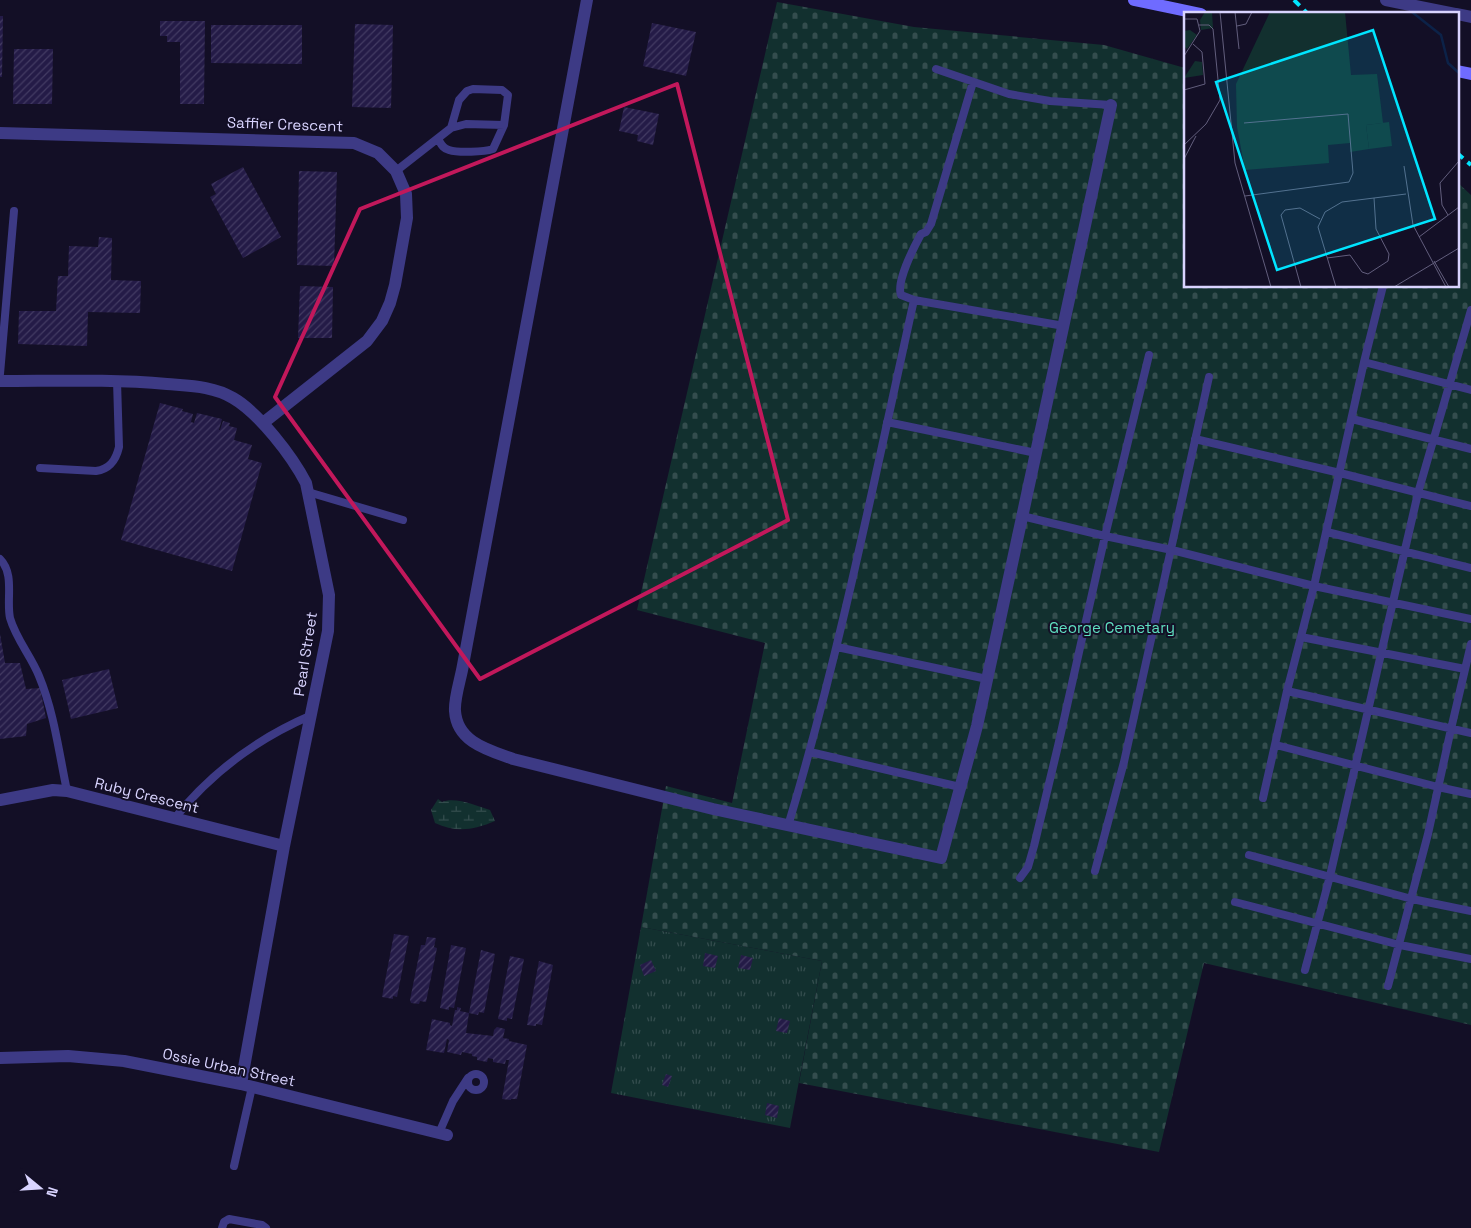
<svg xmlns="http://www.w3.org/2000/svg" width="1471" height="1228" font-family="'Space Grotesk',sans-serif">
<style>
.grass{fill:url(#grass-tufts)}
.wetland{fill:url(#wetland-marsh)}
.cemetery{fill:url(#cemetery-stones)}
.building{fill:url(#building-hatch)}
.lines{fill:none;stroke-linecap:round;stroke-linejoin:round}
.lane{stroke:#3d3a85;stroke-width:8}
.street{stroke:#3d3a85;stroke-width:12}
.secondary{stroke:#6f6bff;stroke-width:12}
.rail{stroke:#00e5ff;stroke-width:4;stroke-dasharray:8 6;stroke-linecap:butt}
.marked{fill:none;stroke:#c2185b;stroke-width:4;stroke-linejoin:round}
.labels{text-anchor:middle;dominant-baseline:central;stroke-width:4;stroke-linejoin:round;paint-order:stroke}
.street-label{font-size:15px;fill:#d9d4ff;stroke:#130f26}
.park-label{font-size:15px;fill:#5fe0c0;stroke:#130f26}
.inset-river{fill:none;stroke:#0c2248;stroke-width:2.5}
.inset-road{fill:none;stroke:#625e7d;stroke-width:1}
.view{fill:#00e5ff;fill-opacity:0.15;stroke:#00e5ff;stroke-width:2.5}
.inset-edge{fill:none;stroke:#d9d4ff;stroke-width:2.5}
</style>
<defs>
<pattern id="grass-tufts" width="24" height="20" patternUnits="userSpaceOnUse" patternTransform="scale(1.25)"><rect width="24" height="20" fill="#12302f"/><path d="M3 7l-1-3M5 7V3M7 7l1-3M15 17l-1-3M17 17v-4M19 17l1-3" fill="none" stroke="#344d4e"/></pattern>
<pattern id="wetland-marsh" width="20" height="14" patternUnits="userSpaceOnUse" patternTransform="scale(1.25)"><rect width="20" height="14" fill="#12302f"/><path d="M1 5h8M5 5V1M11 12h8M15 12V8" fill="none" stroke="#344d4e"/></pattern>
<pattern id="cemetery-stones" width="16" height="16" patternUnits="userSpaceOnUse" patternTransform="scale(1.25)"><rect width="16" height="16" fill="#12302f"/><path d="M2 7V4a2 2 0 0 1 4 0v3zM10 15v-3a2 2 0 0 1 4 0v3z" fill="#344d4e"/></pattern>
<pattern id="building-hatch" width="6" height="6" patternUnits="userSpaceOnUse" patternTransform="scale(1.25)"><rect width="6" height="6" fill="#241b47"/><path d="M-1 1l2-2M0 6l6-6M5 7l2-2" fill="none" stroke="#433b63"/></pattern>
</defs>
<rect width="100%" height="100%" fill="#130f26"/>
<path class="grass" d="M641 927 822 961 790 1128 611 1093Z"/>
<path class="wetland" d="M438 799 442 802C454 796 478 806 490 810L495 821C474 830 456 833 435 823L431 810Z"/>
<path class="cemetery" d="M777 2 914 27 1104 45 1185 68V286H1457V182L1471 195V1025L1204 963 1159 1152 799 1083 822 961 641 927 666 786 732 803 765 643 637 610Z"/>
<path class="building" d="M0 16H3L2 77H0Z
M160 21H205L204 104H180V42H167V36H160Z
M652 23 696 32 686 76 643 66Z
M355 24 393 25 391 108 352 107Z
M211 25H302V64L211 63Z
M14 49H53L52 104H13Z
M624 107 659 114 653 145 637 141 638 135 619 131Z
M243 167 281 237 243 258 210 197 216 194 211 184Z
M299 171 337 172 334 266 297 265Z
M99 237 112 238 111 280 141 281 140 313 88 312 87 346 18 344 19 311H56L58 276H68L69 246 98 247Z
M300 286 333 287 332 338H298Z
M160 403 183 409 182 411 193 414 191 422 194 423 197 413 222 419 219 430H220L223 421 230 423 229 426 237 428 234 440 252 445 248 459 262 463 232 571 121 540Z
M0 634 5 663H20L26 689 40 688 46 718 27 724 26 736 0 739Z
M109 669 118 708 71 719 62 680Z
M394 934 409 936 397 997 393 996V999L382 997Z
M427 937 436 938 434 947 437 948 426 1002 420 1001 419 1004 411 1003 410 1000 421 945H425Z
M451 945 466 948 454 1008 449 1007V1010L440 1008Z
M481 950 495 954 484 1013 479 1012 478 1015 469 1013Z
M705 953 718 956 715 968 703 966Z
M741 955 753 958 750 970 738 968Z
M510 956 524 959 512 1019 507 1018V1021L498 1019Z
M651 960 656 971 644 976 640 965Z
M539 961 553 965 542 1025 536 1024V1026L527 1025Z
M457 1007 461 1008 460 1011 469 1013 466 1033 493 1036 494 1030 497 1027 505 1029 503 1038 509 1039V1041L527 1045 517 1099H511V1100L502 1099 509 1060H506L505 1064 493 1062V1059L488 1058 487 1062 477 1060V1057L472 1056V1054L462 1052 461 1055 447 1052 449 1040 447 1039 444 1053 426 1050 432 1019 450 1023V1025L452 1026 455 1010H457Z
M779 1018 790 1021 787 1033 776 1031Z
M666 1074 672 1076 668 1087 662 1085Z
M767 1103 779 1106 777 1118 765 1115Z"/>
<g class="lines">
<path class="lane" d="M936 69 1009 94 1050 101 1111 105
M438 139C441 144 443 149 449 150 458 153 484 152 493 149L504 125 508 95 502 90 473 89 467 91 459 100 451 128
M396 171 451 128 466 124 504 125
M914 300 1064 326
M1364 362 1471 390
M0 374 14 211
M1352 419 1471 449
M887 422 1036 453
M1195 439 1340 473 1471 506
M40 468 96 471C110 469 116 460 119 447L117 381
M308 492 403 520
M1022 516 1105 536 1172 550 1314 586 1471 619
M1327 532 1471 568
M0 559C15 574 6 600 10 618 16 639 31 656 39 676 54 712 59 753 67 791
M1301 637 1465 669
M837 647 987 679
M1287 691 1471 733
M1276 745 1438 787 1471 794
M810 752 960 787
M1263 798 1287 691 1314 586 1364 362 1383 286
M174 819C210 774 258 738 312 715
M788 826C840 653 875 476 914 300L901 295C896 282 914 247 921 234L926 232 931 224 973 82
M1249 855 1412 899 1471 911
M1095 871 1124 762 1209 377
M1020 878 1028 867 1034 846 1058 746 1105 536 1149 355
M1235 902 1400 945 1471 959
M1305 970 1330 876 1418 493 1471 310
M1388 986 1428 834 1451 729 1471 644
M468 1082a8 8 0 1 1 16 0a8 8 0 1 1-16 0Z
M439 1133 453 1101 468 1078
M234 1166 252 1087
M222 1228 224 1222 229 1219 262 1225 266 1228"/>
<path class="street" d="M587 0 463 665C461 678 454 698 455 711 457 742 488 750 513 759L713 809 941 858 977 726 1111 105
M1386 0 1455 14
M1457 14 1471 17
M0 133 354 143 378 153 396 171 406 194 407 218 395 285 390 303 382 321 367 341 263 423
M0 381C56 381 111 379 167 384 190 386 213 386 233 398 259 413 292 456 306 483L329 595 328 631 284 846 241 1084
M0 800 53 790 67 791 284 846
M0 1058 68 1056 124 1061 241 1084 447 1135"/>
<path class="secondary" d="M1134 0 1201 14
M1457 71 1471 74"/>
<path class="rail" d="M1294 0 1308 14
M1457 153 1471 165"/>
</g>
<path class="marked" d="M677 84 788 520 480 679 275 397 360 209Z"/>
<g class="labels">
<g class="street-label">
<text transform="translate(285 124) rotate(2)">Saffier Crescent</text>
<text transform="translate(305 654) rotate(-81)">Pearl Street</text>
<text transform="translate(147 795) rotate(14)">Ruby Crescent</text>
<text transform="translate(229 1067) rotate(12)">Ossie Urban Street</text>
</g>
<g class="park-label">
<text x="1112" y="627">George Cemetary</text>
</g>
</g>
<g transform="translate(1184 12)">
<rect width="275" height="275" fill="#130f26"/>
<path d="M21 0H28L29 16 17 18 16 8ZM205 110 208 134 185 137 182 113Z" fill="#12302f"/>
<path d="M86 0H161L167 63 193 62 199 111 182 113 185 137 166 140V131L144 133 145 151 61 158 53 115 52 72Z" fill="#12302f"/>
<path d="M6 18 13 23 3 37 0 34V19ZM11 49 18 50 19 63 0 66Z" fill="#12302f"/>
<path class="inset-river" d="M228 0 257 23 264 51 275 61"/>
<path class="inset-road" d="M36 0 51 151 87 275M51 0 55 37M0 7H13L16 19 0 44M53 14 62 12 68 0M0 78 21 72 18 40 9 32M60 111 164 102 169 161 165 170 61 184M0 133 22 112 36 88 29 17 25 13H15M0 147 12 124M220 154 229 213 262 275M264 203 258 193 256 171 275 149M235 225 275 195M143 246 166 243 178 260 184 262 204 249 205 242 192 217 190 186M250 249 265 275M117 275 97 203 101 198 116 196 136 207M152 275 134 215 141 200 158 190 222 182M210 275 275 236"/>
<path class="view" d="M189 18 251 207 93 258 32 70Z"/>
<rect width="275" height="275" class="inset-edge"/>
</g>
<g transform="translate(40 1188) rotate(108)" stroke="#130f26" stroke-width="4" paint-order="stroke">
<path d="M0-4L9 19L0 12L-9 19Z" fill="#d9d4ff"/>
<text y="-8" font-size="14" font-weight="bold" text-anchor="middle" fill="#d9d4ff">N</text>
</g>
</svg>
